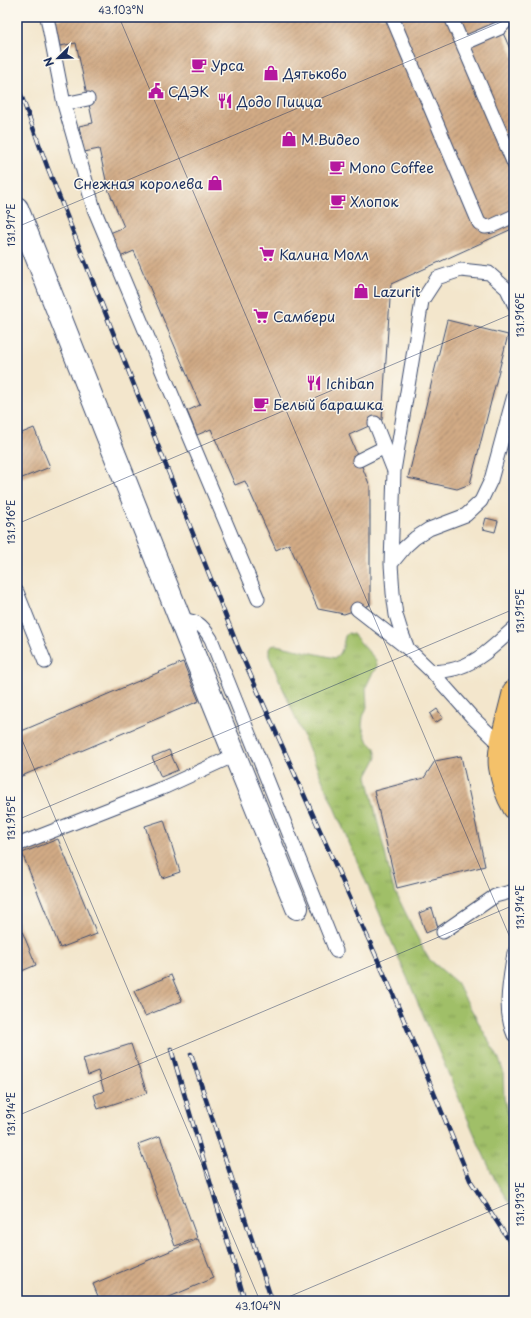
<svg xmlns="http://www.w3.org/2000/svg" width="531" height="1318" font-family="'Playpen Sans',sans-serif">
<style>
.grass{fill:url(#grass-tufts);stroke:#5e7762}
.building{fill:url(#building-hatch)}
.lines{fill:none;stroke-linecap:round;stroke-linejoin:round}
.lane-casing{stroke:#3b4a6e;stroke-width:15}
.street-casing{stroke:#3b4a6e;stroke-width:24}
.primary-casing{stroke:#3b4a6e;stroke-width:24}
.lane{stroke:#fff;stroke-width:13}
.street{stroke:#fff;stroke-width:22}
.primary{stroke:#f4c16b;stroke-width:22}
.rail-casing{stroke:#1b2f5e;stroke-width:4.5}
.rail{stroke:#fbf7ec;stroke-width:3;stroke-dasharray:9;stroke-linecap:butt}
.ticks{fill:none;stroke:#1b2f5e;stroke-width:1;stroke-opacity:0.45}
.labels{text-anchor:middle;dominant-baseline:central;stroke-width:3;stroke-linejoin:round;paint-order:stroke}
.poi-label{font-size:14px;fill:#1b2f5e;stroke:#fbf7ec;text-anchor:start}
.neatline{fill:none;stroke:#1b2f5e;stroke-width:1.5}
.ticks-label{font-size:10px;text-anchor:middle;fill:#1b2f5e}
</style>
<defs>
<pattern id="grass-tufts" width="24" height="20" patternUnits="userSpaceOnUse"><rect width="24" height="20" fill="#a0bf67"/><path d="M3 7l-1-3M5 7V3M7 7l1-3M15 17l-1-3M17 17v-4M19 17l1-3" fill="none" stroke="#829c58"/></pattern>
<pattern id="building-hatch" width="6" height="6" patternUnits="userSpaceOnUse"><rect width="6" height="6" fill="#d1aa85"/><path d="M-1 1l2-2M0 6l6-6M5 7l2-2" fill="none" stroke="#a98b70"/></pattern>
</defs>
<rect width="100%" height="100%" fill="#fbf7ec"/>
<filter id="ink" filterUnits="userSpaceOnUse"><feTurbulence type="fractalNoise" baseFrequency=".025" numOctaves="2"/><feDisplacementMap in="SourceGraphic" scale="8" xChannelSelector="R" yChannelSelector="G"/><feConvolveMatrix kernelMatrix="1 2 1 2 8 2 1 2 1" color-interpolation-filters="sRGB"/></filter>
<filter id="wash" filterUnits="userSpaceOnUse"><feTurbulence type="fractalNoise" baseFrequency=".012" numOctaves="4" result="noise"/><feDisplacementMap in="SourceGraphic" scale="16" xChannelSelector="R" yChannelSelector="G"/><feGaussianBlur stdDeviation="0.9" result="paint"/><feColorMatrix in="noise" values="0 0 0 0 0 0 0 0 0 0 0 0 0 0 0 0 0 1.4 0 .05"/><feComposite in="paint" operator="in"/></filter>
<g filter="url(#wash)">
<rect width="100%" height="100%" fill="#f3e6cc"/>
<path class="grass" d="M348 633 353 634 376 660 377 665 376 670 372 674 366 687 367 707 363 717 362 726 367 740 375 748 377 757 367 776 393 887 423 949 429 959 456 982 499 1059 503 1071 504 1098 514 1138V1211L496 1182 479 1145 269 656V649L271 646 276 645 335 658C343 654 343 644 345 636Z"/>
<g id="blocks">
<path class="building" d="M69 17H496L514 58V228L391 284 382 420 349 435 370 486V605L344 614 318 609 289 544 276 550 245 481 235 485 211 429 197 435 187 411 200 405 134 251 120 257 110 233 124 227 108 189 99 149 84 152 79 126 93 123 76 43 60 46 54 20Z
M447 320 508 335 470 484 457 489 408 478Z
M34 428 50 467 17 480V435Z
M486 518 498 521 495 532 483 529Z
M183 662 199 701 17 778V733Z
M437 709 443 718 435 723 430 714Z
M169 750 178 770 161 777 152 757Z
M461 756 485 866 397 888 374 791 424 778 435 761Z
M164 820 180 872 162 878 145 826Z
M58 839 97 934 60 948 22 853Z
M432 908 438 928 426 933 419 913Z
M17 919 36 965 17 973Z
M171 975 182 1001 145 1016 134 991Z
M131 1044 147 1093 98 1109 94 1095 104 1091 98 1071 88 1075 83 1059Z
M160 1136 197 1238 175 1246 138 1144Z
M198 1239 214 1278 160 1301H110L109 1299 100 1301 93 1284Z"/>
</g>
</g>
<g filter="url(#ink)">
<use href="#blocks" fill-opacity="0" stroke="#3b4a6e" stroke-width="1"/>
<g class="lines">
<defs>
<path id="lane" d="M47 17 64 104 94 209 258 599
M392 17 479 223 485 227 492 226 514 216
M451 17 514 164
M463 44 500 28 510 17
M64 104 88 99
M375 423 394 471
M359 460 385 447
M391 564 405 547 415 538 429 529 466 515 481 501 491 480 514 395
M17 592 45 662
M357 609 407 648
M180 619C199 622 201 623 211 639L336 951
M432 672C442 671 451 671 460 667 481 660 498 642 514 628
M501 745 472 717 432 672 408 649 401 631 396 615 393 593 391 564 394 471 422 301 437 278 461 270 489 273 507 289 514 304
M17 845 165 787 235 755
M443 932 495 896 514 891
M514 953C510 980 503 1009 514 1035"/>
<path id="street" d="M17 208 195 657 297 908"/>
<path id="primary" d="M514 691C510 710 497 749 500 767 502 782 507 796 514 808"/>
</defs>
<use href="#lane" class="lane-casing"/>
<use href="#street" class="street-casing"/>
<use href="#primary" class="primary-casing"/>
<use href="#lane" class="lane"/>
<use href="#street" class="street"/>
<use href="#primary" class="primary"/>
<defs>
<path id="rail" d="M17 84 47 166 238 647 393 994 470 1180 514 1248
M171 1049 245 1301
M191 1054 272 1301"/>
</defs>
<use href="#rail" class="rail-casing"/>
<use href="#rail" class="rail"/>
</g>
</g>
<path class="ticks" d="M119 17 514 947M17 227 513 17M17 524 514 313M17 728 260 1301M17 820 514 609M17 1116 514 905M279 1301 514 1201"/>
<defs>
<symbol id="cafe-bare" viewBox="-9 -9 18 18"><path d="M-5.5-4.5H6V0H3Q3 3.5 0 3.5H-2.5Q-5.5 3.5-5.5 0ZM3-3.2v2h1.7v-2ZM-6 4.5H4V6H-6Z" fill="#b5179e" stroke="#fbf7ec" stroke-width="2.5" paint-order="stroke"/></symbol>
<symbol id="shop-bare" viewBox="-9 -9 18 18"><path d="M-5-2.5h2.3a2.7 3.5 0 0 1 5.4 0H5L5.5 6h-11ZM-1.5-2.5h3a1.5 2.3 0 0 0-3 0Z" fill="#b5179e" stroke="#fbf7ec" stroke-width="2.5" paint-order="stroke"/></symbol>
<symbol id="civic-bare" viewBox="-9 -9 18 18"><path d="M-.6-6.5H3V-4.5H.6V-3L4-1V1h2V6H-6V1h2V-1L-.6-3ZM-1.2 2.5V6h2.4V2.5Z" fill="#b5179e" stroke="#fbf7ec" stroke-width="2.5" paint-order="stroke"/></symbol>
<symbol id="restaurant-bare" viewBox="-9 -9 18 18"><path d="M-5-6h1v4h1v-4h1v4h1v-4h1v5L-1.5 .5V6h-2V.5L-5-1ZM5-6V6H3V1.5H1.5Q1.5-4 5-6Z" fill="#b5179e" stroke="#fbf7ec" stroke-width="2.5" paint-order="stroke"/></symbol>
<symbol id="supermarket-bare" viewBox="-9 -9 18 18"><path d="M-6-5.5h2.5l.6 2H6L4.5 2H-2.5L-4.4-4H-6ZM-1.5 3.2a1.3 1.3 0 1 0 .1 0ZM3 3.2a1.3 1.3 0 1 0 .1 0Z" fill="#b5179e" stroke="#fbf7ec" stroke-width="2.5" paint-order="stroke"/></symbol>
</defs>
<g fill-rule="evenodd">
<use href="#cafe-bare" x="188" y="54" width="22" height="22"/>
<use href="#shop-bare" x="260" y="62" width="22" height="22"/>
<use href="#civic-bare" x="145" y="80" width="22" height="22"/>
<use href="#restaurant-bare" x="214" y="90" width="22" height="22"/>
<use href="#shop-bare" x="278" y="128" width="22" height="22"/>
<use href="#cafe-bare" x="326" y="156" width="22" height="22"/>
<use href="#shop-bare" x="204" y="172" width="22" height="22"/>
<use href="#cafe-bare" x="327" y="190" width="22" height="22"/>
<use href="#supermarket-bare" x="256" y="243" width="22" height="22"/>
<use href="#shop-bare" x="350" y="280" width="22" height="22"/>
<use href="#supermarket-bare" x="250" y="305" width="22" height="22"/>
<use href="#restaurant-bare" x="303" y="372" width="22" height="22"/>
<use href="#cafe-bare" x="250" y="393" width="22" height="22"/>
</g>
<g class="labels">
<g class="poi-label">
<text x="211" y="65">Урса</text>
<text x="283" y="73">Дятьково</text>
<text x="168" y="91">СДЭК</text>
<text x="237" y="101">Додо Пицца</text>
<text x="301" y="139">М.Видео</text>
<text x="349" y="167">Mono Coffee</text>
<text x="203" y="183" text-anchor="end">Снежная королева</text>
<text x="350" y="201">Хлопок</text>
<text x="279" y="254">Калина Молл</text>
<text x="373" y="291">Lazurit</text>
<text x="273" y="316">Самбери</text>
<text x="326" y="383">Ichiban</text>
<text x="273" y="404">Белый барашка</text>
</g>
</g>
<rect width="531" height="1318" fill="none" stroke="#fbf7ec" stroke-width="44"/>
<g transform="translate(58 58) rotate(247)" stroke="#fbf7ec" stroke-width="3" paint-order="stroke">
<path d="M0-3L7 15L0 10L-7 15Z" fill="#1b2f5e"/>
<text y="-6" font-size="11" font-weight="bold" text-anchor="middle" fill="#1b2f5e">N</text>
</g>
<rect x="22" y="22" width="487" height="1274" class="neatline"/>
<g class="ticks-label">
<text x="121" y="14">43.103°N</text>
<text transform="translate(11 225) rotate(-90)" y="4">131.917°E</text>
<text transform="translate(520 315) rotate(-90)" y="4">131.916°E</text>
<text transform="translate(11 522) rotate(-90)" y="4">131.916°E</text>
<text transform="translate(520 611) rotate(-90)" y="4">131.915°E</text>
<text transform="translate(11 818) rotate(-90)" y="4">131.915°E</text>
<text transform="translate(520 907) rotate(-90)" y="4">131.914°E</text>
<text transform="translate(11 1114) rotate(-90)" y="4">131.914°E</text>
<text transform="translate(520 1204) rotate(-90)" y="4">131.913°E</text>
<text x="258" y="1310">43.104°N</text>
</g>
</svg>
